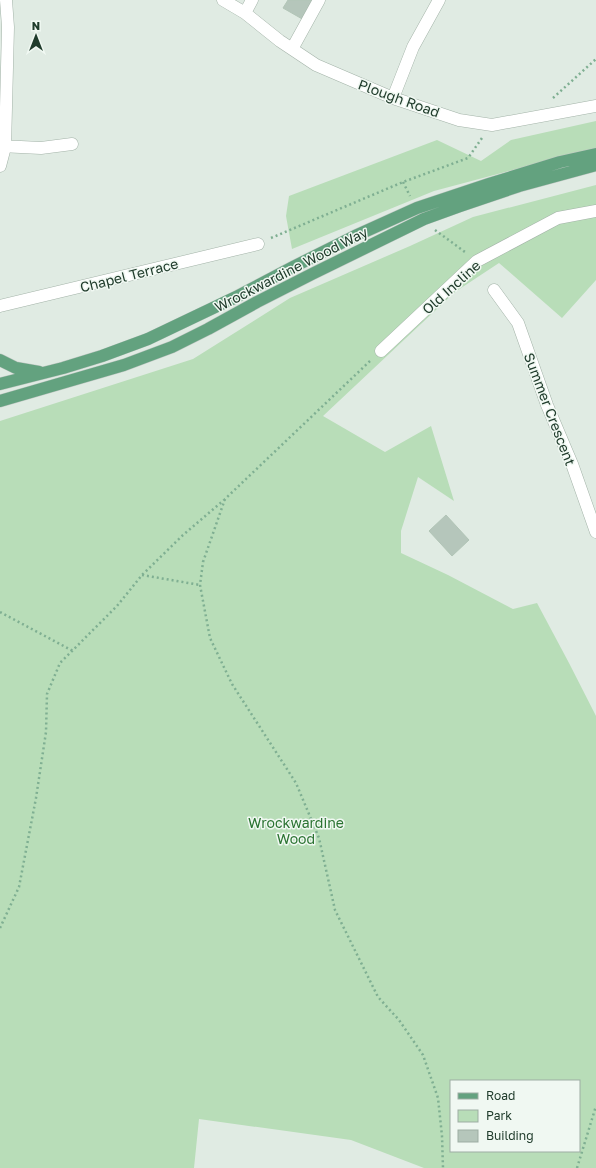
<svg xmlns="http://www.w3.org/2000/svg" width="596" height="1168" font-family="'Golos Text',sans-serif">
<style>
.green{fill:#b8ddb8;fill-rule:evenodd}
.building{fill:#b5c6bb;stroke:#b2c5b7}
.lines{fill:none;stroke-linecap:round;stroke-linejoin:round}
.minor-casing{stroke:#a3b3a8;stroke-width:13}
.major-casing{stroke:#c1c8c4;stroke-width:13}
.path{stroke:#7faf92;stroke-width:2.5;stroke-dasharray:2 3;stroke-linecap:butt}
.minor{stroke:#fff;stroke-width:12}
.major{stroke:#63a27f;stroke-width:12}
.labels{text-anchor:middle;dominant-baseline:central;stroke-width:3;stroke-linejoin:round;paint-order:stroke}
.street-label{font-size:14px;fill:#203c2c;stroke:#f0f8f2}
.park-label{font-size:14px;fill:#2a7331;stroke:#f0f8f2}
</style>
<rect width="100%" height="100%" fill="#e0ebe3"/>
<path class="green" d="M596 121V148L434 191 292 249 286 216 289 196 437 140 481 161 511 140Z
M596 185V280L562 318 499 263 455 292 323 416 385 452 431 426 454 501 418 477 401 531V553L448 575 513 609 537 603 569 663 596 716V1168H424L351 1140 199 1119 194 1168H0V421L193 359 290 298 410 246 473 217ZM451 1081H579V1151H451Z"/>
<path class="building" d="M288 0H316L304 20 283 8Z
M446 515 469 540 452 556 429 531Z"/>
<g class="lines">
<defs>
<path id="minor" d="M223 0 245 13 280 41 316 65 393 98 459 120 492 125 596 106
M245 13 252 0
M292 49 319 0
M393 98 413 47 439 0
M0 146 41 148 72 144
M0 166 5 147 8 27 6 0
M494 290 518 323 547 405 572 464 596 532
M0 306 258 244
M381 351 477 261 558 218 596 211"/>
<path id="major" d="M0 360 16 368 39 372
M0 384 63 368 102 356 148 339 236 297 293 267 355 236 417 208 489 184 560 162 596 154
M0 401 124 365 172 347 208 329 257 302 312 274 424 219 460 206 519 186 596 165"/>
</defs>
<use href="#minor" class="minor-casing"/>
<use href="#major" class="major-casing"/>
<path class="path" d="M553 98 596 59
M403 182 410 196
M435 230 465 252
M271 238 403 182 468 158 482 138
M370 361 225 499 203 562 200 585 210 638 232 684 296 783 319 838 335 910 378 997 399 1020 423 1055 438 1098 442 1136 443 1168
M142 575 200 585
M0 612 73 651
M0 928 19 887 36 798 46 732 47 694 60 663 117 606 142 575 183 535 224 500
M577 1168 596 1106"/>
<use href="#minor" class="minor"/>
<use href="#major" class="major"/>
</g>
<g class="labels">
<g class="street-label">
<text transform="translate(399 98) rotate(20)">Plough Road</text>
<text transform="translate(291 269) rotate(-27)">Wrockwardine Wood Way</text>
<text transform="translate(129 275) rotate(-14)">Chapel Terrace</text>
<text transform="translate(451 287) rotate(-42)">Old Incline</text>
<text transform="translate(550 409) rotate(69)">Summer Crescent</text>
</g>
<g class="park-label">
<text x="296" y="822">Wrockwardine<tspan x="296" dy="16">Wood</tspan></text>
</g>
</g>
<rect x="450" y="1080" width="130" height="72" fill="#f0f8f2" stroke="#9dada3"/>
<rect x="458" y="1093" width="20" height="6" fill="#63a27f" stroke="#9dada3"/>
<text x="486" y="1100" font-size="12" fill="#203c2c">Road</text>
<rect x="458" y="1110" width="20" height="12" fill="#b8ddb8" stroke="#9dada3"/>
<text x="486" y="1120" font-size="12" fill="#203c2c">Park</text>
<rect x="458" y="1130" width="20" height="12" fill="#b5c6bb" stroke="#9dada3"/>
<text x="486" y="1140" font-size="12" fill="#203c2c">Building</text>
<g transform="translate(36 36)" stroke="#f0f8f2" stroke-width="3" paint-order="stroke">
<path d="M0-3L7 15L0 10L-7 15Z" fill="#203c2c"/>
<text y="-6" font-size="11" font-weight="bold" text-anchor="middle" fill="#203c2c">N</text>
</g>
</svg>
